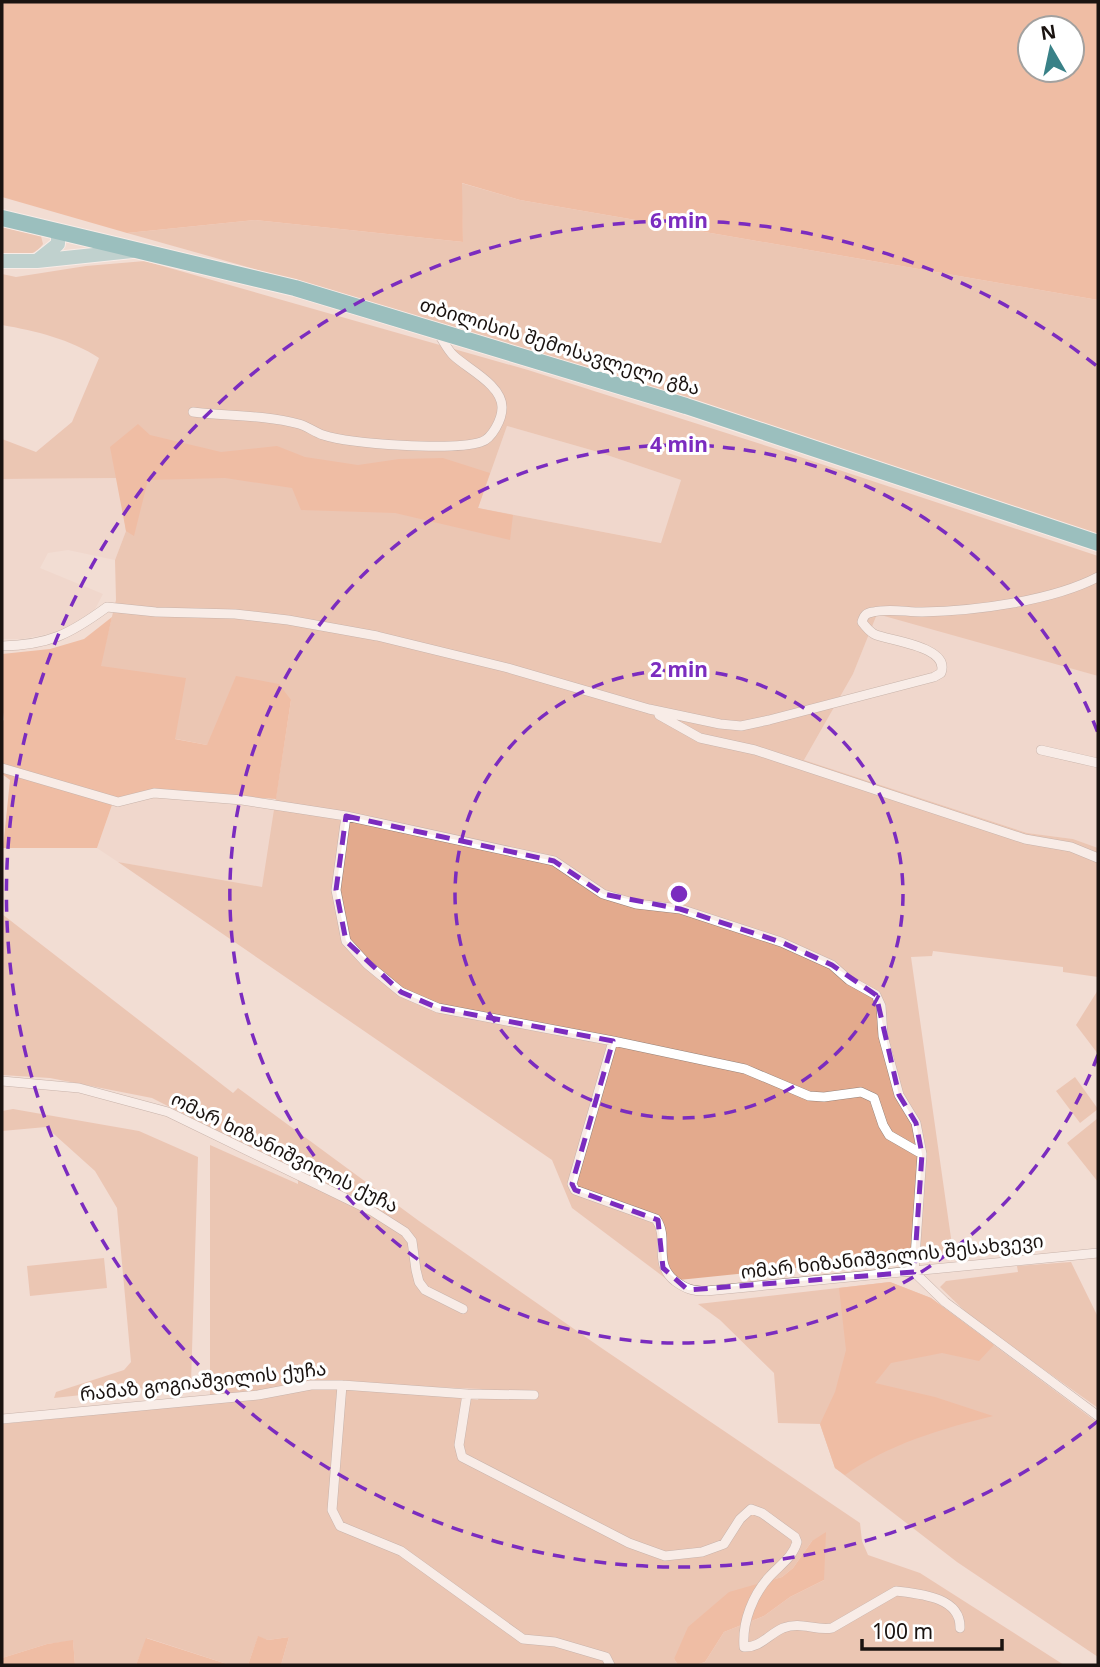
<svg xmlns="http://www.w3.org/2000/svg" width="1100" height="1667" font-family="'Noto Sans','Noto Sans Georgian',sans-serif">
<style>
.built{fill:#edd1c3}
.green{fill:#e3aa8d;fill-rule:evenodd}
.forest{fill:#ec976b;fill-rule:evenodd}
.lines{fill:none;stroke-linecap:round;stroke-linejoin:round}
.street-casing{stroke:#958279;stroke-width:10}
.primary-casing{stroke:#fff;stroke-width:16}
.highway-casing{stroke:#fff;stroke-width:18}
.street{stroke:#fff;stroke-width:9}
.primary{stroke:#83c3c8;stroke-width:14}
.highway{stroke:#319ba4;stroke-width:16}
.marked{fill:none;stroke:#7b2cbf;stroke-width:5;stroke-dasharray:14 9;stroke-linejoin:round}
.ring{fill:none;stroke:#7b2cbf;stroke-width:3.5;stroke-dasharray:12 9}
.labels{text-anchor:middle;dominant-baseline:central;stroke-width:6;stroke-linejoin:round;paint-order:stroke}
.street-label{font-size:19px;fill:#1a1310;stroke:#fff}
.centre{fill:#7b2cbf;stroke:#fff;stroke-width:3.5}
.ring-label{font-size:21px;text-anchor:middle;font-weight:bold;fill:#7b2cbf;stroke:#fff;stroke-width:6;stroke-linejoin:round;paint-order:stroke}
</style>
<rect width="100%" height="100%" fill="#f2ddd3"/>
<path class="built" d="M507 426 598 452 681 480 662 543 478 508Z
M118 478 126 531 115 560 68 550 48 553 40 568 103 594 92 615 64 631 22 639H2V479Z
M877 613 940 629 1098 676V848L1073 839 1027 833 804 760 853 674Z
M151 791 276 805 263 888 118 862 97 848 113 802Z"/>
<path class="green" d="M461 183 520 200 1098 300V535C778 426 454 324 127 233L255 220 463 242Z
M2 227 41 236 43 244C33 259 17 255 2 254Z
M145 261 528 370 770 447 1098 556V676L877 614 853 674 804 760 1027 833 1073 839 1098 848V977L1063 972V967L933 951 932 956 911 957 953 1252 669 1281 572 1208 552 1160 118 862 262 887 291 700 207 745 171 738 100 666 116 600 115 560 126 531 118 478 2 479V439L36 452 72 422 99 358C70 339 36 331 2 325V274L16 277 86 266ZM507 426 598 452 681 480 661 543 478 508Z
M2 914 233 1093 238 1088 419 1221 600 1347 860 1523 862 1541 868 1555 920 1573 1064 1665H696L705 1662 724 1632 764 1616 790 1597 824 1580 812 1541 793 1568 782 1577 760 1584 674 1659 678 1665H281L289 1637 268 1640 258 1637 248 1665H230L147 1638 136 1665H75L73 1641 47 1644 2 1658V1424L210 1403V1145L298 1184V1172L152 1098 50 1078 2 1075ZM408 1386 481 1389 482 1390 478 1400 411 1392Z
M1098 990V1054L1076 1025Z
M1075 1077 1098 1109 1080 1123 1056 1091Z
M13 1109 139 1131 198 1157 191 1383 54 1398 56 1392 124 1370 131 1362 117 1208 95 1171 46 1127 2 1131V1111Z
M1098 1118V1182L1067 1143Z
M104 1258 107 1288 30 1296 27 1266Z
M1071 1262 1098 1317V1408L974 1320 940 1287 946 1281 1018 1272 1017 1266Z
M890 1282 931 1298 1098 1423V1657L957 1562 835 1468 820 1424 778 1423 774 1373 720 1320 698 1304Z"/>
<path class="forest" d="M2 2H1098V300L520 200 462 183 463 242 255 220 127 233 2 197ZM1072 28V70H1030V28Z
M138 424 150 435 221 452 277 446 305 457 358 465 399 459 443 458 490 473 478 508 513 515 510 540 395 513 301 510 292 488 225 478 148 480 134 536 126 531 110 447Z
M112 617 101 666 186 678 175 739 207 745 236 676 279 684 291 700 276 799 151 791 113 802 97 848H3L10 780 2 774V721L4 720 2 705V654L50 649 84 639Z
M890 1282 931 1298 994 1345 979 1361 942 1353 891 1363 875 1383 935 1397 993 1416C941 1429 889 1444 845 1475L835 1468 820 1424 835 1392 846 1350 839 1288Z
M826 1532 824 1580 790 1597 764 1616 724 1632 705 1662 696 1665H678L674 1659 688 1627 729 1592 782 1577 793 1568 812 1541Z
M258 1636 268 1640 289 1637 281 1665H248Z
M146 1638 230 1665H136Z
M73 1640 75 1665H2V1658L47 1644Z"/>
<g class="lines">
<defs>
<path id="street" d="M193 412C227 416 265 415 299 424 307 426 314 432 323 435 351 444 453 451 481 442 492 439 502 419 502 408 503 385 466 368 453 355 447 349 443 340 438 333
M2 646C49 645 70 634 107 607L156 612 235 614 288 620 377 636 508 668 649 709 720 724 741 726 769 720 934 677 941 673C951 646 888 641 874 634 869 631 865 626 862 622 864 615 866 613 873 612 889 608 906 612 922 612 975 611 1052 601 1098 577
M659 715 700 738 755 750 1025 839 1071 847 1098 858
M1041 750 1098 763
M2 768 118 802 154 793 242 800 346 816 554 861 603 894 636 904 680 909 781 942 832 965 849 980 876 995 881 1006 883 1036 899 1095 916 1123 922 1154 914 1272 945 1302 1098 1416
M346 816 336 890 346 941 367 964 401 992 438 1008 613 1041 745 1069 809 1096 824 1097 861 1092 874 1098 883 1125 889 1135 922 1154
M613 1041 572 1184 575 1190 656 1219C670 1238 652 1263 675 1281 686 1289 692 1291 706 1291L1098 1253
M2 1081 79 1088 168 1112 372 1211 405 1232 412 1241 416 1270 419 1282 425 1290 463 1309
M342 1385 332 1510 340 1526 401 1551 523 1639 555 1642 606 1657 610 1665
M467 1394 459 1445 462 1457 629 1543 665 1556 702 1552 724 1544 740 1519 751 1509 762 1513 795 1537 797 1542C793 1557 780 1565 770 1576 753 1594 742 1622 744 1647 760 1648 769 1634 783 1628 801 1621 815 1631 832 1628L896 1591C920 1594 961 1597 960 1628
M2 1419 258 1395 311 1385H342L467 1394 534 1395"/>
<path id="primary" d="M38 260 58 244V232
M2 261H37L132 251"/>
<path id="highway" d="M2 218 295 288 686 406 1098 543"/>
</defs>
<use href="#street" class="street-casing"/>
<use href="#primary" class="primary-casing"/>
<use href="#highway" class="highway-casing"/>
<use href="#street" class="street"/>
<use href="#primary" class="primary"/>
<use href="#highway" class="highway"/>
</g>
<path d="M0 0H1100V1667H0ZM346 816 554 861 603 894 680 909 781 942 832 965 876 995 899 1095 916 1123 922 1154 914 1272 688 1290 663 1268 658 1220 575 1190 572 1184 613 1041 438 1008 401 992 346 941 336 890Z" fill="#f2ddd3" fill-opacity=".55" fill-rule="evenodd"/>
<path class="marked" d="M346 816 554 861 603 894 680 909 781 942 832 965 876 995 899 1095 916 1123 922 1154 914 1272 688 1290 663 1268 658 1220 575 1190 572 1184 613 1041 438 1008 401 992 346 941 336 890Z"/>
<g class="ring">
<circle cx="679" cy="894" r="224"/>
<path d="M1098 1055A449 449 0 1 1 1098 733"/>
<path d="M1098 1421A673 673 0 1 1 1098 367"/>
</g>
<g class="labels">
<g class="street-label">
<text transform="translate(560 346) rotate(17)">თბილისის შემოსავლელი გზა</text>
<text transform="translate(285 1152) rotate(26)">ომარ ხიზანიშვილის ქუჩა</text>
<text transform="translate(892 1256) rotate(-6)">ომარ ხიზანიშვილის შესახვევი</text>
<text transform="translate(203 1381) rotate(-6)">რამაზ გოგიაშვილის ქუჩა</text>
</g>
</g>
<circle cx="679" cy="894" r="10" class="centre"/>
<g class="ring-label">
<text x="679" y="228">6 min</text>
<text x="679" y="452">4 min</text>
<text x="679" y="677">2 min</text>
</g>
<rect width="1100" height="1667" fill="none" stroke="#1a1310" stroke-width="7"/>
<g transform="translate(1051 49) rotate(351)"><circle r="33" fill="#ffffff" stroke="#a3a19f" stroke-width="2"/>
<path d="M0-5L12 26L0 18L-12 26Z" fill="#398187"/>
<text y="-10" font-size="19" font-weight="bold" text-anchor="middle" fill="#1a1310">N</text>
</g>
<path d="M862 1639v10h140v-10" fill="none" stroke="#1a1310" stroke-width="3.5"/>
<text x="872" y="1639" font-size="21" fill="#1a1310" stroke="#ffffff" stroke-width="5" paint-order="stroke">100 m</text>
</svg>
